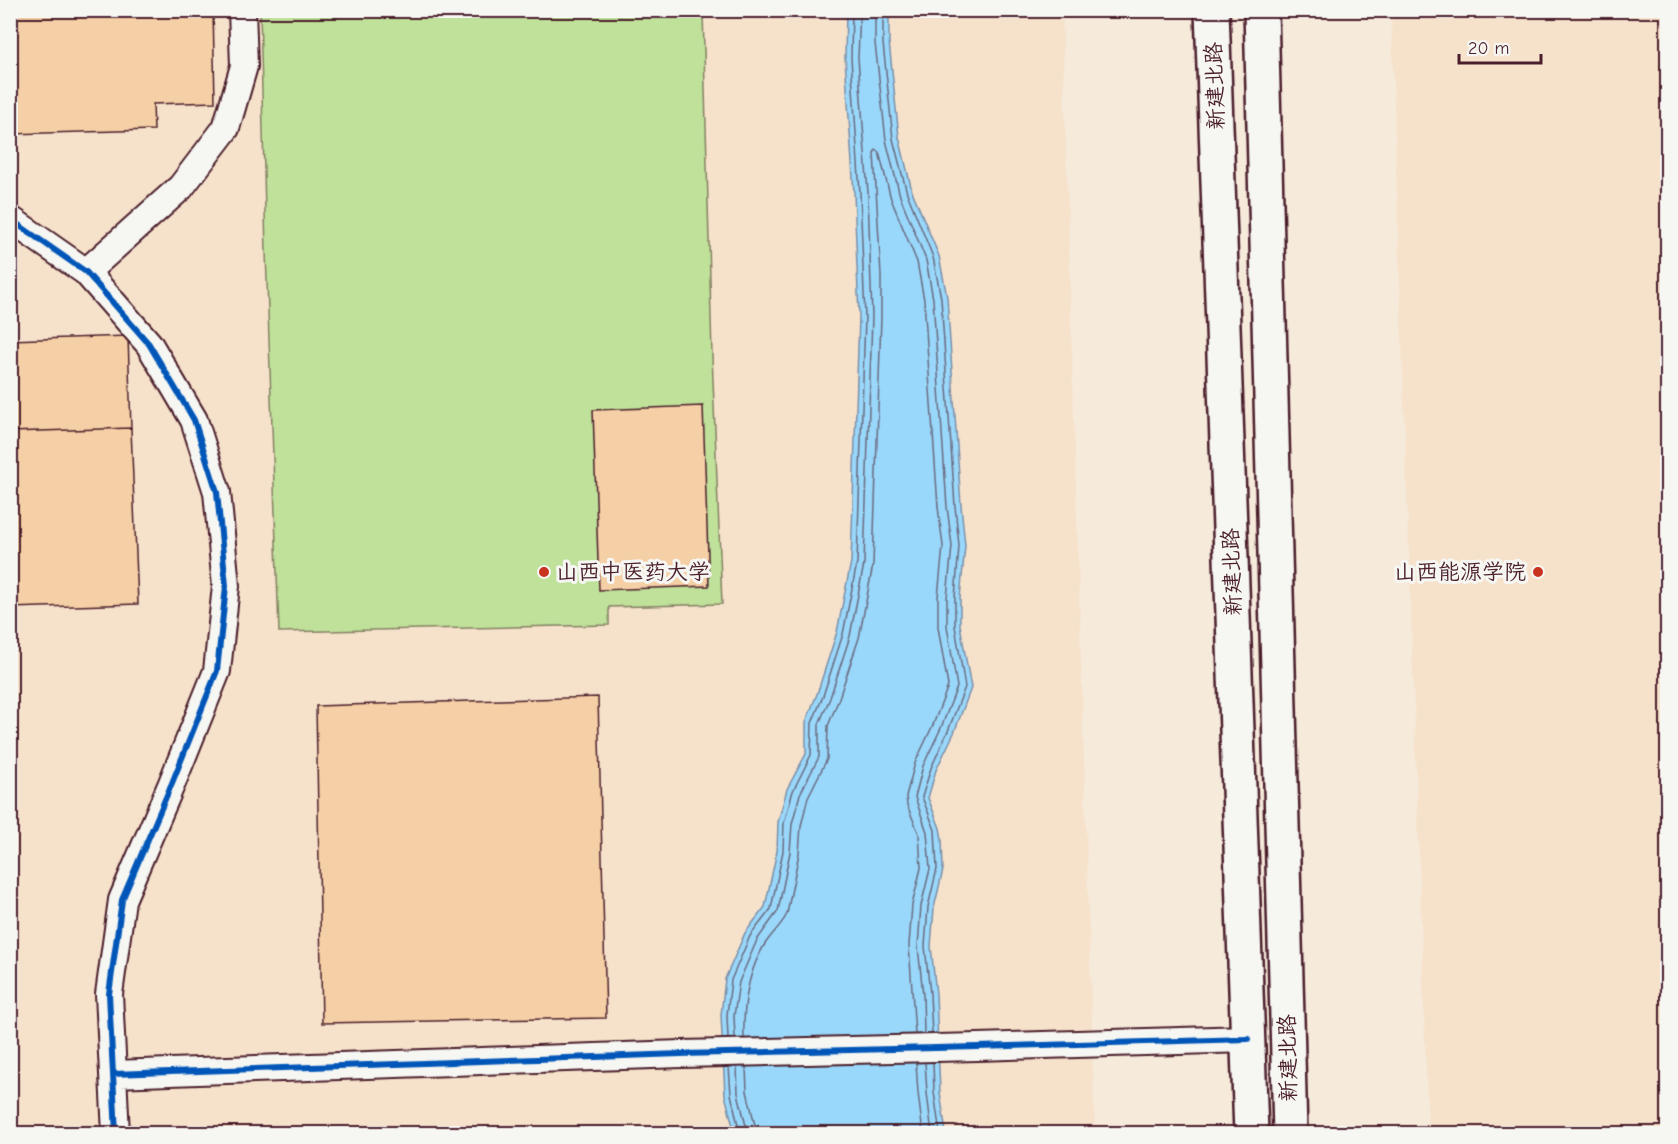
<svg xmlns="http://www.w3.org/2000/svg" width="1678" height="1144" font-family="'Comic Neue','LXGW WenKai TC',sans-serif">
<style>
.built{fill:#f6e2cb}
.green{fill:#bfe19a;stroke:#848062;stroke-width:1.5}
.water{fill:#99d8fb;stroke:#798ea8;stroke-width:1.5}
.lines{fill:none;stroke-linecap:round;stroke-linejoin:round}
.shore{stroke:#6a697e;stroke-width:1.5}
.building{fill:#f5cfa5;stroke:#4a1f2b;stroke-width:1.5}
.street-casing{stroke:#4a1f2b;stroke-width:30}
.secondary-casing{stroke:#4a1f2b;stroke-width:38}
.street{stroke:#f6f6f2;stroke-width:26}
.secondary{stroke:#f6f6f2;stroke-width:33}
.cycleway-casing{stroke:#f6f6f2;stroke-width:10}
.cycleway{stroke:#0057b8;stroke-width:6}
.poi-dot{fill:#c8321e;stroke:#f6f6f2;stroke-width:2}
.labels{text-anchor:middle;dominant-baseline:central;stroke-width:6;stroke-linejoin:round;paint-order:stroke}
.street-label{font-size:22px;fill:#4a1f2b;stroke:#f6f6f2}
.poi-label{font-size:22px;fill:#4a1f2b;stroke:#f6f6f2;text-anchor:start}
</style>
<rect width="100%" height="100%" fill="#f6eadb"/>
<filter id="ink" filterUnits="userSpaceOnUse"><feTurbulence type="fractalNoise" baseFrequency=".0167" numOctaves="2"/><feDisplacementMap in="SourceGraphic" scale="12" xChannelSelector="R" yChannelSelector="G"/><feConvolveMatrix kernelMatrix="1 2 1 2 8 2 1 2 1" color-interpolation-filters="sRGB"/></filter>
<g filter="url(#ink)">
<path class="built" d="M10 11H1062L1095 1133H11Z
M1391 11H1667V1133H1428Z"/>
<path class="green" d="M260 11H703L712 355 722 604 609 607V625L279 632 266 252Z"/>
<path class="water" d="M846 11H889V42L899 137 912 191 939 256 947 297 961 505 965 546 960 598V625L971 688 954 733 936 770 928 798 940 828 942 839 943 870 934 908 931 946 936 994 940 1092 946 1133 735 1134 725 1095 721 1015 725 979 745 933 765 907 777 851 778 822 787 789 806 754V722L817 694 837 632 851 562 859 317 854 193 845 58Z"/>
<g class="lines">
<path class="shore" d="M875 10V43L886 140 900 196 926 260 933 299 947 507 952 546 947 598V626L957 687 941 728 923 766 915 797 927 832 930 869 921 906 918 946 923 995 924 1034
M883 10V43L893 139 907 193 933 257 941 298 955 506 959 546 955 598V626L965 687 948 731 931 768 922 797 935 830 937 869 928 907 925 946 930 994 932 1034
M735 1038 734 1016 739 982 757 940 778 911 790 852 792 824 800 794 819 757V724L830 698 850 636 864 564 872 317 868 193 858 58 860 10
M744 1038C743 1005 747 973 765 944 772 933 782 925 787 914L799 853 801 826 808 797 827 759 828 726 838 701 859 638 873 565 881 317V275L874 153 876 150 879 152 891 199 917 262 924 300 938 507 943 546 938 597V627L948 686 933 725 915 763 906 796 907 805 919 834 921 868 912 905 909 945 915 1034
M728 1039 727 1015 731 980 750 936 771 909 783 851 784 823 793 791 811 755 812 723 823 696 843 634 857 563 865 317 860 193 851 58 852 10
M925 1062 927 1093 932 1134
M933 1062 934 1092 940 1134
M916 1063 918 1093 923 1134
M729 1067 731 1094 740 1134
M737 1067 738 1093 748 1134
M746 1067 747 1091 757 1134"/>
</g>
<path class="building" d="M10 10H213L215 102 153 104 154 130 10 134Z
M128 336 131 428 10 432V340Z
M703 406 709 586 599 590 593 410Z
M131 428 138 604 10 608V432Z
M598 697 606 1018 322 1023 316 706Z"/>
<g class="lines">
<defs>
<path id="street" d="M10 219 86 272 149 344 194 420 217 492 226 586 217 671 172 783 122 900 109 994 116 1134
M86 272 181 187 226 128 244 66 242 10
M113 1074 681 1054 978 1047 1248 1039"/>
<path id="secondary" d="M1212 10 1251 1134
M1261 10 1290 1134"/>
</defs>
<use href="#street" class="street-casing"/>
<use href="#secondary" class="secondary-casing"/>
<use href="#street" class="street"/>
<use href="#secondary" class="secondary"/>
<defs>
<path id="cycleway" d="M10 219 86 272 149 344 194 420 217 492 226 586 217 671 172 783 122 900 109 994 116 1134
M113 1074 681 1054 978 1047 1248 1039"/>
</defs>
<use href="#cycleway" class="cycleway-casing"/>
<use href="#cycleway" class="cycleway"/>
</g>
</g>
<g class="poi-dot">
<circle cx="544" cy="572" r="6"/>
<circle cx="1538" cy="572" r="6"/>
</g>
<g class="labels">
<g class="street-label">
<text transform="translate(1215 86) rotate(-92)">新建北路</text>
<text transform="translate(1232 572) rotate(-92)">新建北路</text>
<text transform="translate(1288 1058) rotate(-91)">新建北路</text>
</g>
<g class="poi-label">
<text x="556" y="572">山西中医药大学</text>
<text x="1526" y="572" text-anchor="end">山西能源学院</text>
</g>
</g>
<rect width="1678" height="1144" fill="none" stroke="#f6f6f2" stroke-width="36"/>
<rect x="18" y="18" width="1642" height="1108" fill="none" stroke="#4a1f2b" stroke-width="2" filter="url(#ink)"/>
<path d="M1459 54v9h82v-9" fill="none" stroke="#4a1f2b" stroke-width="3"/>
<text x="1468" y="54" font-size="18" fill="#4a1f2b" stroke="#f6f6f2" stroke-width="4.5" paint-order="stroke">20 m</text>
</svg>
